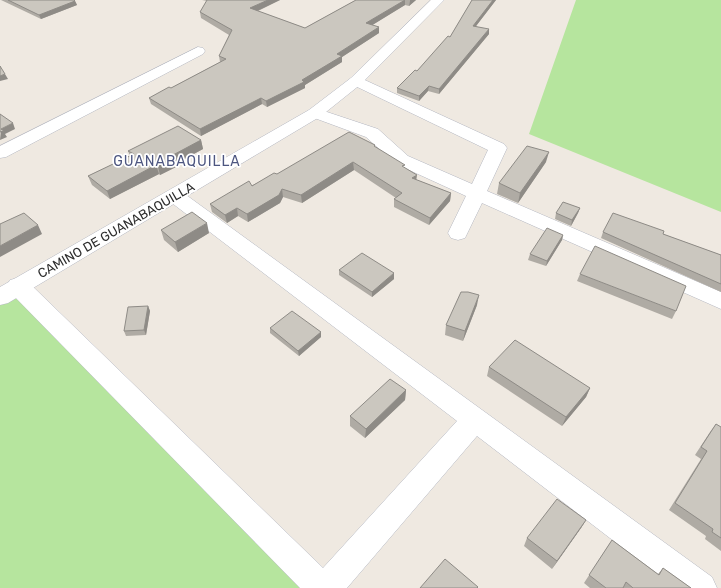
<svg xmlns="http://www.w3.org/2000/svg" width="721" height="588" font-family="Rubik,sans-serif">
<style>
.green{fill:#b6e59e}
.lines{fill:none;stroke-linecap:round;stroke-linejoin:round}
.street-casing{stroke:#b4b7c1;stroke-width:1}
.secondary-casing{stroke:#b4b7c1;stroke-width:1}
.street{fill:#fff;fill-rule:evenodd}
.secondary{fill:#fff;fill-rule:evenodd}
.wall{fill:#afaba4}
.shaded-wall{fill:#8e8b86}
.building{fill:#cbc7bf;stroke:#8e8b86}
.labels{text-anchor:middle;dominant-baseline:central;stroke-width:3.5;stroke-linejoin:round;paint-order:stroke}
.street-label{font-size:13px;fill:#2e2e2e;stroke:#fff}
.neighbourhood-label{font-size:14px;letter-spacing:1px;fill:#4d5680;stroke:#fff}
</style>
<rect width="100%" height="100%" fill="#efe9e1"/>
<path class="green" d="M576 0H721V212L529 134Z
M18 286 304 583 299 588H0V297Z"/>
<g class="lines">
<defs>
<path id="street" d="M198 47 203 48 205 51 203 54 6 157 0 158V146Z
M356 76 504 144 507 148 487 191 721 292V309L482 203 465 238 458 240 451 238 448 233 466 196 396 164 366 137 309 116 307 113 309 110 315 108 378 129 408 156 472 184 488 150 351 84 348 81 351 78Z
M175 190 182 192 712 577 717 588H675L477 436 347 588H300L10 292 7 286 10 280 18 278 26 280 323 568 457 421 168 200 166 196 168 192Z"/>
<path id="secondary" d="M431 0H444L361 84 321 116 8 303 0 305V287L309 110 351 78Z"/>
</defs>
<use href="#street" class="street-casing"/>
<use href="#secondary" class="secondary-casing"/>
<use href="#street" class="street"/>
<use href="#secondary" class="secondary"/>
</g>
<path class="wall" d="M1 0H74L75 1 77 5 41 19Z
M202 0H280L258 11 305 28 356 0H416L409 6 405 5 372 25 379 33 342 57V62L305 85V88L267 107 262 104 201 136 151 104 149 98 171 88 220 62 219 56 229 35 201 18 200 12 207 1Z
M472 0H496L476 26 489 34 439 94 428 91 419 101 397 93V88L417 71 450 37Z
M201 140 203 149 177 163 178 166 160 175 159 174 110 199 92 185 88 176 130 156 128 151Z
M375 145V147L404 168 417 180 451 193 450 201 429 225 394 207V199L396 198 354 170 302 203 283 197 280 203 248 222 238 216 227 223 212 212 210 204 277 174Z
M546 162 518 203 497 194 499 183Z
M580 208 578 213 571 226 555 219 556 213Z
M161 230 209 233 178 252 164 240Z
M603 232 663 234 721 255V292L601 238Z
M563 235 562 240 546 266 528 260 530 254Z
M339 270 394 279 372 297 339 275Z
M580 274 676 311 672 319 577 281Z
M477 305 463 341 445 335 446 325Z
M148 306 150 311 146 335 126 336 124 331Z
M270 328 321 332V337L299 356 270 333Z
M489 367 590 388 586 397 562 426 487 376Z
M406 390 405 400 365 438 350 426V416Z
M716 424 721 427V551L705 539 706 536 669 510 701 459 695 455 710 432Z
M586 520 581 528 552 569 524 546 527 538Z
M612 540 658 574 663 568 691 588H590L584 583Z"/>
<path class="shaded-wall" d="M268 0H280L251 14 250 8Z
M405 0V5L366 29V23Z
M410 0H416L409 6 410 1Z
M493 0H496L473 30V26Z
M75 1 77 5 41 19 39 15Z
M379 27V33L342 57V62L305 85V88L267 107 266 101 302 80 337 54Z
M489 29V34L439 94V89Z
M5 74 8 79 0 81V76Z
M429 86 428 91 419 101V96Z
M261 98 262 104 201 136 200 129Z
M13 123 15 129 5 134 7 137 0 140 1 129Z
M201 140 203 149 177 163 178 166 160 175 158 166 173 155Z
M549 152 546 162 518 203 520 193Z
M353 162 354 170 302 203 301 195Z
M156 165 159 174 110 199 107 191Z
M417 175 416 182 412 178Z
M282 189 283 197 280 203 248 222 247 214Z
M451 193 450 201 429 225 430 218Z
M237 208 238 216 227 223 225 215Z
M580 208 578 213 571 226 572 220Z
M207 223 209 233 178 252 175 242Z
M38 225 42 234 0 257V246Z
M563 235 562 240 546 266 547 261Z
M394 273V279L372 297V292Z
M479 295 477 305 463 341 465 331Z
M148 306 150 311 146 335 144 330Z
M321 332V337L299 356 298 351Z
M590 388 586 397 562 426 566 417Z
M406 390 405 400 365 438 366 429Z
M586 520 581 528 552 569 557 561Z"/>
<path class="building" d="M8 0H74L75 1 39 15Z
M207 0H268L250 8 305 28 356 0H405L366 23 379 27 337 54 342 56 302 80 304 82 266 101 261 98 200 129 149 98 169 87 171 88 226 59 219 56 232 30 200 12Z
M472 0H493L473 26 489 29 439 89 429 86 419 96 397 88 415 70 417 71 448 36 450 37Z
M0 66 5 74 0 76Z
M0 114 13 123 1 129 4 131 0 132Z
M178 126 201 140 173 155 175 157 158 166 156 165 107 191 88 176 134 154 128 151Z
M349 132 375 145 374 146 405 165 402 166 417 175 412 178 451 193 430 218 394 199 402 193 353 162 301 195 282 189 279 195 247 214 237 208 225 215 210 204 249 181 252 186 274 173 277 174Z
M527 146 549 152 520 193 499 183Z
M563 202 580 208 572 220 556 213Z
M192 212 207 223 175 242 161 230Z
M24 213 38 225 0 246V224Z
M613 213 664 231 663 234 721 255V284L603 232Z
M547 228 563 235 547 261 530 254Z
M595 246 686 286 676 311 580 274Z
M362 253 394 273 372 292 339 270Z
M461 292H468L479 295 465 331 446 325Z
M148 306 144 330 124 331 128 307Z
M292 311 321 332 298 351 270 328Z
M515 340 590 388 566 417 489 367Z
M390 379 406 390 366 429 350 416Z
M716 424 721 427V538L712 532 713 529 675 503 707 451 701 447Z
M557 499 586 520 557 561 527 538Z
M612 540 659 575 663 568 691 588H633L626 582 623 588H606L589 575Z
M445 559 478 587 477 588H420Z"/>
<g class="labels">
<g class="street-label">
<text transform="translate(116 230) rotate(-30)">CAMINO DE GUANABAQUILLA</text>
</g>
<g class="neighbourhood-label">
<text x="177" y="161">GUANABAQUILLA</text>
</g>
</g>
</svg>
